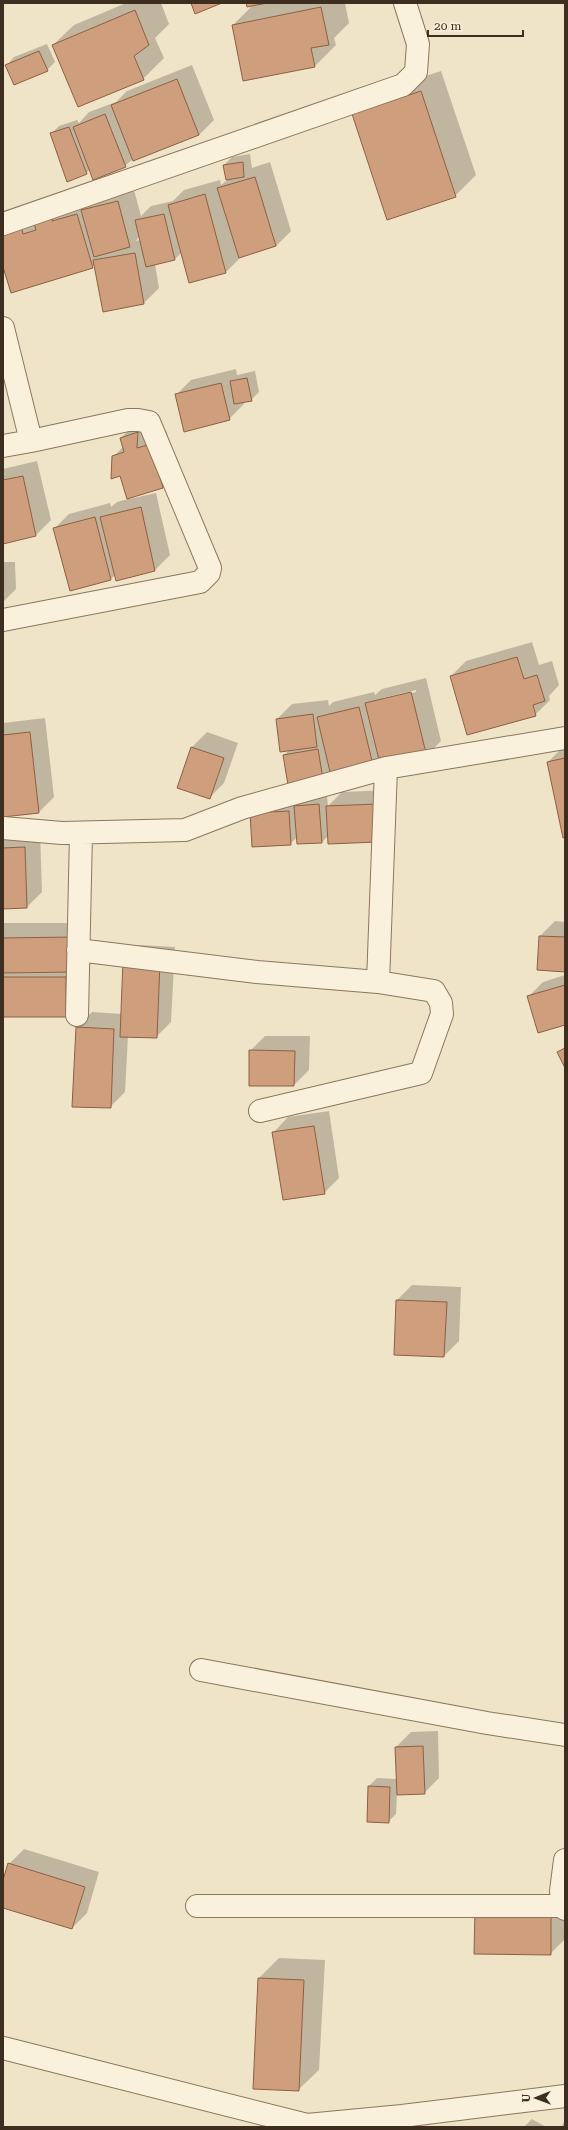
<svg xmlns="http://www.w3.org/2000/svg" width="568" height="2130" font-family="'Roboto Serif',serif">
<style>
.shadow{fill:#0003;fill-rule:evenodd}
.building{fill:#cf9f7d;stroke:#8d5f41}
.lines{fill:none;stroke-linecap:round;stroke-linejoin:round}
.street-casing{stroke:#8d765c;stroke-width:24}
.street{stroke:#faf1dc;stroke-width:22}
</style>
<rect width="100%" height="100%" fill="#f0e4c8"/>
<path class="shadow" d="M126 3H161L169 24 155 38 164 58 143 79 53 45 74 25Z
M247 3H345L349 23 334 38 336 45 315 66 244 80 233 25 253 5Z
M47 44 55 62 47 70 7 65 14 57Z
M192 65 214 120 199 135 133 159 125 166 90 169 86 173 51 134 59 126 77 120 79 123 89 112 116 102 127 91Z
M441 71 476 175 455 196 353 114 374 93Z
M250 154 252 168 270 162 291 231 276 246 241 257 226 272 182 252 175 259 155 264 159 288 144 303 104 311 95 264 92 267 3 264V227L133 186 141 216 151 206 173 201 184 190 220 180 221 185 227 180 224 165 232 157ZM140 236 141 240 136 241Z
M236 369 237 375 255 371 259 392 251 400 244 401V404L229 419 176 395 191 380Z
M136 423 152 434 166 430 178 472 163 488 129 497V499L156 493 170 555 155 570 116 579 115 575 111 579 70 590 54 529 69 514 110 503 111 507 117 502 128 499 113 457 124 446 121 438Z
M37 461 51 520 36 535 3 543V469Z
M3 562H15L16 589 3 602Z
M532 642 539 665 552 661 559 685 549 696 550 700 535 715 451 676 466 661Z
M426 678 441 741 426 756 379 757 373 764 331 770 322 778 284 755 290 749 277 719 292 704 328 700 329 706 333 702 374 692 375 695 382 689ZM416 690V692L383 700V698Z
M45 718 54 797 39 812 3 816V723Z
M207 732 238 743 224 783 209 798 192 747Z
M563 747H565V836L548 762Z
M391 790 393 826 329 835 322 842 297 837 290 844 251 813 303 798 327 797 328 806 342 792Z
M40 832 42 892 27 907 3 908V833Z
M555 921 565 922V971L540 936Z
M3 923H88L81 1001 66 1016H3Z
M139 945 175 947 171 1022 156 1037 128 1036 125 1092 110 1107 77 1027 92 1012 122 1014 124 960Z
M565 975V1024L528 997 543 982Z
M265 1036H310L309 1070 294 1085H250V1051Z
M329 1111 339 1178 324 1193 273 1133 288 1117Z
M412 1285 461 1287 459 1341 444 1356 395 1354 397 1300Z
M438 1731 439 1778 424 1793 397 1794 396 1814 388 1822 369 1786 377 1778 397 1779 396 1747 411 1732Z
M24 1849 99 1872 87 1913 72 1928 3 1907V1883L9 1864Z
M565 1896V1939L550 1954 475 1953Z
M279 1958 325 1960 319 2070 298 2090 259 1978Z
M532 2119 546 2127H524Z
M565 2121V2127H561L564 2122Z"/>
<path class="building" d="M191 3H222L195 14Z
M246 3H267L247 7Z
M321 7 329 45 311 48 315 67 243 81 232 25Z
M135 10 149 45 134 56 144 80 78 107 52 45Z
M39 51 48 71 14 85 5 65Z
M177 79 199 135 133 161 111 105Z
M421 91 456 197 387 220 352 114Z
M105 114 126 167 93 180 73 127Z
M69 127 87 174 67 182 50 133Z
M243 162 244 177 226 180 223 165Z
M255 177 276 246 239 258 217 188Z
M205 194 226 273 189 283 168 205Z
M118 201 130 247 94 257 81 210Z
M53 214 52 221 77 214 93 268 11 293 3 267V232L21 226 23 234 36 230 33 220Z
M164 214 175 260 146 267 135 220Z
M135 253 144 304 103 312 93 260Z
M247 378 252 401 234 404 230 381Z
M221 383 230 420 184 432 175 394Z
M138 432 137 448 151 444 163 488 127 499 120 476 111 479 112 456 124 452 120 438Z
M23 476 36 536 3 544V480Z
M141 507 155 571 116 581 100 517Z
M95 517 111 580 70 591 53 528Z
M517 657 524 679 537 675 545 701 533 705 536 716 467 735 450 676Z
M411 692 427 757 381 768 365 703Z
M359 707 373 765 331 776 317 717Z
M313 714 317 747 280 752 276 719Z
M30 732 39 813 3 817V735Z
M191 747 224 758 210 799 177 788Z
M318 749 323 779 288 785 283 755Z
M565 758V837L563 838 547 762Z
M319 804 322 843 297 844 294 806Z
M377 804 378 842 328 844 326 806Z
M289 811 291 845 252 847 250 813Z
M25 847 27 908 3 909V848Z
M539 936 565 937V972L537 970Z
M73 937V972L3 973V938Z
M123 960 160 962 157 1038 120 1037Z
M3 977H66V1017H3Z
M565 985V1025L538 1033 527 996Z
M76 1027 114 1029 111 1108 72 1107Z
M565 1048V1068L557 1052Z
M249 1050 295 1051 294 1086H249Z
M314 1126 325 1194 283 1200 272 1132Z
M396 1300 447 1302 444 1357 394 1355Z
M423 1746 425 1794 397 1795 395 1747Z
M368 1786 390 1787 389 1823 367 1822Z
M8 1863 85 1887 72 1929 3 1908V1880Z
M475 1910 551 1911V1955L474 1954Z
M258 1978 304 1980 299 2091 253 2089Z"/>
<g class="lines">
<defs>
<path id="street" d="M3 224 403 85 416 72 418 44 405 3
M3 328 31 441 3 446
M3 620 200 582 209 573 210 568 149 422 138 420H128L31 441
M3 828 62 833 185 830 242 808 386 768 565 738
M78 950 257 972 378 982 434 991 441 1003 442 1014 421 1073 260 1111
M378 982 386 768
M77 1015 81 833
M201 1670 487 1723 565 1735
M565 1860 561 1891 565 1909
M197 1906H563
M3 2048 307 2125 402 2116 565 2096"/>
</defs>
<use href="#street" class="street-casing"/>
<use href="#street" class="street"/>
</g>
<rect width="568" height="2130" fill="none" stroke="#3d2e20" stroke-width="8"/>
<g transform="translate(536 2098) rotate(269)" stroke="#f7eed8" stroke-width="3" paint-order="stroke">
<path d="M0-3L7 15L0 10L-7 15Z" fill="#3d2e20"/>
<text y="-6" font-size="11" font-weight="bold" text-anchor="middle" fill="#3d2e20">U</text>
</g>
<path d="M428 30v6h95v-6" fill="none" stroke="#3d2e20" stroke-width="2"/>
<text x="434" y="30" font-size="12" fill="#3d2e20" stroke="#f7eed8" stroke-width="3" paint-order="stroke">20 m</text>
</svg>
